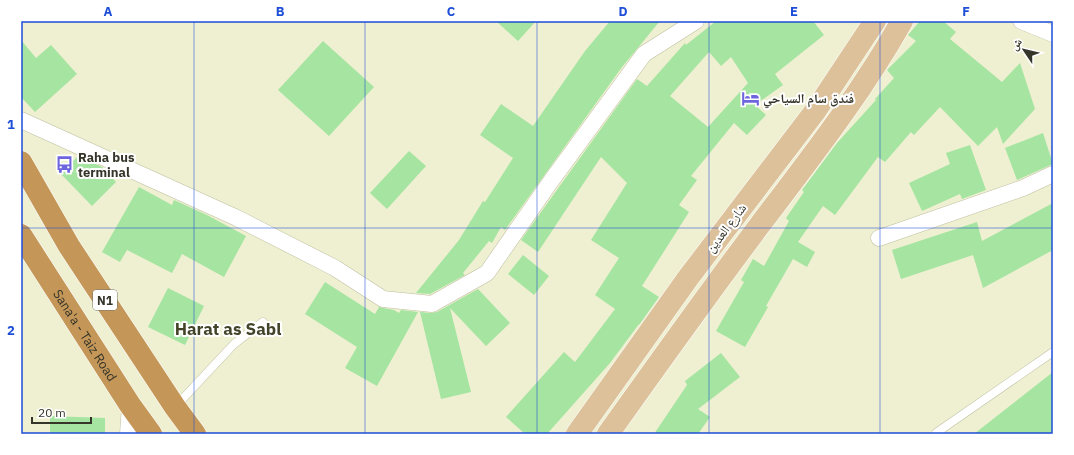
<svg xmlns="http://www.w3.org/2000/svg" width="1074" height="455" font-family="'IBM Plex Sans','Noto Naskh Arabic',sans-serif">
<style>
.building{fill:#a5e4a1;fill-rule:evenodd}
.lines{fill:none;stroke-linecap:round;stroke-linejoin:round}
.lane-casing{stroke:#bebfa1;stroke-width:9}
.street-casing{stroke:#bebfa1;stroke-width:17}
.primary-casing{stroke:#fff;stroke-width:23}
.highway-casing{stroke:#fff;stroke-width:23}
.lane{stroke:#fff;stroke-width:8}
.street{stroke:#fff;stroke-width:16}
.primary{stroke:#dcc19b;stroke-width:22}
.highway{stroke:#c49759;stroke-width:22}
.grid{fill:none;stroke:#1d4ed8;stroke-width:1;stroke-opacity:0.55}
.labels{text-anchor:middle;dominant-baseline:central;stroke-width:4;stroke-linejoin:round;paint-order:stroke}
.shield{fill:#fff;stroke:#727269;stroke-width:1}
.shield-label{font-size:12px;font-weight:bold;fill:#353529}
.poi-label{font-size:13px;font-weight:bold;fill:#353529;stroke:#fff;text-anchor:start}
.street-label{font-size:13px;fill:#353529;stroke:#fff}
.district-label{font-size:17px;font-weight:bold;fill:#434329;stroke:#fff}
.neatline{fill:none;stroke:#1d4ed8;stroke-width:1.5}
.grid-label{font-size:13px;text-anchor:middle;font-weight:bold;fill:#1d4ed8}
</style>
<rect width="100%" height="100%" fill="#eff0d1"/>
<path class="building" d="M496 21H536L518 41Z
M610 21H660L622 67 505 230 501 227 492 243 489 241 463 273 465 275 430 294 416 293 459 240 483 201 485 202 513 158 480 135 501 104 533 126 585 51Z
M716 21H813L824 35 775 74 783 85 755 105 766 115 747 135 734 123 691 176 697 180 679 205 689 212 642 286 659 297 639 325V324L610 363 547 434H525L506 417 564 352 575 362 615 309 595 295 619 258 591 240 627 183 601 157 538 252 521 240 559 187 637 79 647 86 685 43 686 45ZM709 52 721 66 731 57 748 83 708 127 670 96Z
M920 21H943L956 32 950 39 1002 82 1020 63 1035 109 1003 144 997 127 978 146 940 107 914 135 911 132 885 162 878 157 835 215 823 206 798 242 815 252 807 267 793 259 766 306 768 307 745 347 716 331 744 282 741 280 753 259 764 266 789 221 786 218 804 192 802 190 837 143 876 100 875 99 894 78 887 70 916 41 908 35Z
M21 40 36 58 51 45 77 74 35 112 21 97Z
M323 41 374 87 329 136 278 90Z
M1043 133 1053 164 1017 180 1005 148Z
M970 145 986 190 962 199 960 194 922 211 909 183 950 164 946 153Z
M409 151 426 166 387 209 370 193Z
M78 156 102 167 116 182 92 206 61 174Z
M139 187 172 205 174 200 207 215 246 236 224 277 182 254 172 273 127 250 120 262 102 252Z
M1053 203V250L983 288 973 255 901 279 892 250 977 222 982 241Z
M523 255 549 276 534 295 508 274Z
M325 282 375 314 379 307 394 310 399 313 401 310 418 312 377 386 345 368 357 347 305 314Z
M168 288 204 306 185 345 148 327Z
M478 289 510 323 486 346 450 308 471 392 441 399 420 312 431 313 437 312Z
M721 353 740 377 698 409 710 417 698 434H654L687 385 685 381Z
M1053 372V434H974Z
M50 416 105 418V434H50Z"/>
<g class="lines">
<defs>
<path id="lane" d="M175 407 234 344 263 322
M936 433 1053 352"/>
<path id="street" d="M1021 21 1053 34
M21 120 237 218 335 268 383 299 432 304 487 273 551 181 644 54 696 21
M879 238 1023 188 1053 174
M128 434 130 405"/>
<path id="primary" d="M577 434 688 278 816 110 875 21
M608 434C658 364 707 295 759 226 809 160 861 94 902 21"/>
<g id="highway">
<path d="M21 162 69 246 175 407 195 434"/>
<path id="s1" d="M21 235 130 405 151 434"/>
</g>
</defs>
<use href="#lane" class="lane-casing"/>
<use href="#street" class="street-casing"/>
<use href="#primary" class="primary-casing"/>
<use href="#highway" class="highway-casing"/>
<use href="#lane" class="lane"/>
<use href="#street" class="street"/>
<use href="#primary" class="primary"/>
<use href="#highway" class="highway"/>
</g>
<path class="grid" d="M194 21V434M365 21V434M537 21V434M709 21V434M880 21V434M21 228H1053"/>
<defs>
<symbol id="hotel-bare" viewBox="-9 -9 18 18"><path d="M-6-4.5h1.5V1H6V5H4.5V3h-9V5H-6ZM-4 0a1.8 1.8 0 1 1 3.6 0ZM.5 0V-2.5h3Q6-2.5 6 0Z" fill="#6d64de" stroke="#fff" stroke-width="2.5" paint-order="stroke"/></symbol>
<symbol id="bus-bare" viewBox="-9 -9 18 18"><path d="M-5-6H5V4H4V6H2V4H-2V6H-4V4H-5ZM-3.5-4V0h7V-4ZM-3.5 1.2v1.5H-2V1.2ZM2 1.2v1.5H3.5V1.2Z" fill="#6d64de" stroke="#fff" stroke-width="2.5" paint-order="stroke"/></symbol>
</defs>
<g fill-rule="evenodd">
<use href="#hotel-bare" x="738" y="86" width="25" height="25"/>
<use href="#bus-bare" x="52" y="152" width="25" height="25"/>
</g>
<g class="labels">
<rect class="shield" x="93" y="290" width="24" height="20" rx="3"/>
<g class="shield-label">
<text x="105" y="300">N1</text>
</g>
<g class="poi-label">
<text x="763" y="98">فندق سام السياحي</text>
<text x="78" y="157">Raha bus<tspan x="78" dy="15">terminal</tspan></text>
</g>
<g class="street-label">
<text transform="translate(726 228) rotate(-53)">شارع العدين</text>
<text stroke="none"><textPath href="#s1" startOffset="119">Sana'a - Taiz Road</textPath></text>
</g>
<g class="district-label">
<text x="228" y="329">Harat as Sabl</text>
</g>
</g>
<rect width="1074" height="455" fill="none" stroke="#ffffff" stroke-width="44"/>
<g transform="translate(1024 50) rotate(305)" stroke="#ffffff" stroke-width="3" paint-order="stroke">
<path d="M0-3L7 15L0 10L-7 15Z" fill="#353529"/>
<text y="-6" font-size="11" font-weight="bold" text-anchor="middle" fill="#353529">ش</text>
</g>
<path d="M32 417v6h59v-6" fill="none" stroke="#353529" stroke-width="2"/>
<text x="38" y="417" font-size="12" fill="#353529" stroke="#ffffff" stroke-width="3" paint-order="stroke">20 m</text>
<rect x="22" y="22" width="1030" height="411" class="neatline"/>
<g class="grid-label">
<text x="108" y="16">A</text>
<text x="280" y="16">B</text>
<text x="451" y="16">C</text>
<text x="623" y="16">D</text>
<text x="794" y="16">E</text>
<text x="966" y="16">F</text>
<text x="11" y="129">1</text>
<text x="11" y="335">2</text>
</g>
</svg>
